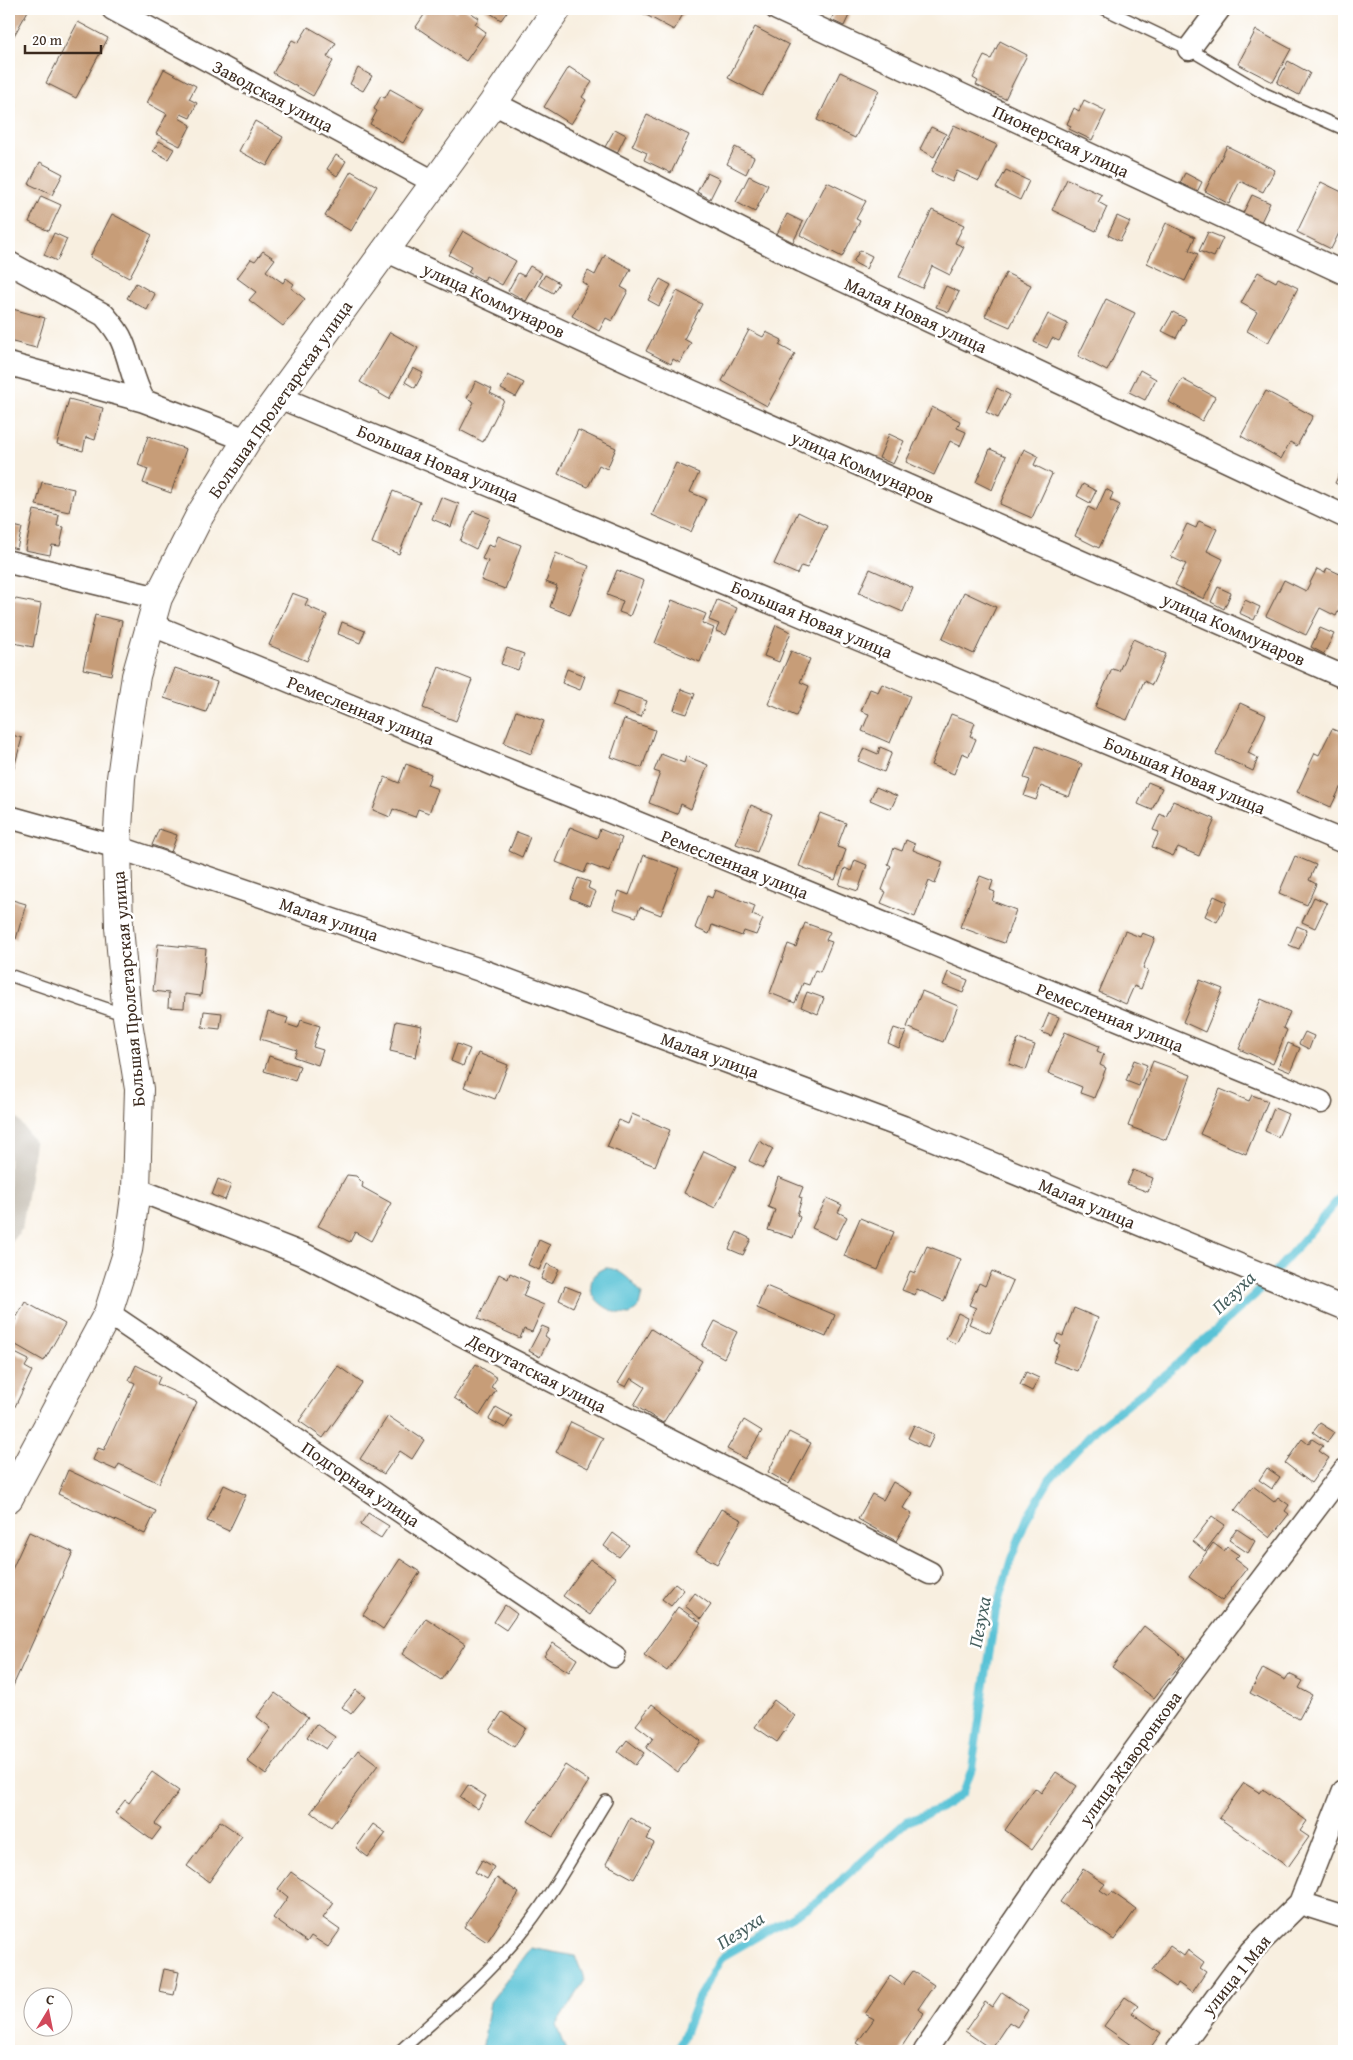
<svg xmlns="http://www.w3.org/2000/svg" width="1353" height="2060" font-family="'Gentium Book Plus',serif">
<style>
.industrial{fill:#c9c3b8}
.water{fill:#59c2d6;stroke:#4a767a}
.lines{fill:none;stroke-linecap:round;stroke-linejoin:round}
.stream{stroke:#59c2d6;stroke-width:8}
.building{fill:#c79d78}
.lane-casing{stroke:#57483b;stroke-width:14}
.street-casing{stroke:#57483b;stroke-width:25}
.secondary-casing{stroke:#57483b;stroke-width:30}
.lane{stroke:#fff;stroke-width:11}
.street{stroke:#fff;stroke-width:22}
.secondary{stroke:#fff;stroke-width:28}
.labels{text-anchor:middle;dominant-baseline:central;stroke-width:5;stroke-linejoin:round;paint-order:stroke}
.street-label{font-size:18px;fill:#3b2a1e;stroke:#fff}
.water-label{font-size:19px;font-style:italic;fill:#465f5e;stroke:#fff}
</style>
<rect width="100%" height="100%" fill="#fff"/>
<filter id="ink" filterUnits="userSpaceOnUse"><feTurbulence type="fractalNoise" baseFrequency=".02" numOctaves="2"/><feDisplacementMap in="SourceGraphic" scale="10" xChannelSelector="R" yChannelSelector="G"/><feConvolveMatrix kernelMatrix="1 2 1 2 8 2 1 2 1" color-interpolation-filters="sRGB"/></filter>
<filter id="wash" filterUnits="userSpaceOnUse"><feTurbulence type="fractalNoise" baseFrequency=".0096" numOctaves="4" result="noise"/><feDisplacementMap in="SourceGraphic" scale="20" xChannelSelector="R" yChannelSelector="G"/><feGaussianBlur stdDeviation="1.12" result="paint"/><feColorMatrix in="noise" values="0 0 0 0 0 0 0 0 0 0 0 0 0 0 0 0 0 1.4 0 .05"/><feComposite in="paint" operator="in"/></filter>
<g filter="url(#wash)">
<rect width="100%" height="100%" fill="#f8efe0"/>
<path class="industrial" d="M9 1110 13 1112 35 1143 22 1229 9 1244Z"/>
<path class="water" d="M606 1268C620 1268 634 1283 642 1294L639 1306 630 1315C618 1315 600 1307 593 1295 587 1284 594 1270 606 1268Z
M531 1948 575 1956 585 1980 556 2025 566 2051H482L490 2002Z"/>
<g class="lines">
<path class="stream" d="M678 2051 698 1998 722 1957 817 1902 906 1822 941 1808 963 1793 972 1768 996 1610 1011 1559 1027 1518 1050 1479 1097 1428 1171 1370 1255 1295 1344 1193"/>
</g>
<g id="blocks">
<path class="building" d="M9 9H29L11 41 9 40Z
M428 9H451L456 12 458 9H465L479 18 475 24 486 32 466 61 416 27Z
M484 9H509L501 20Z
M635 9H686L674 30Z
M836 9H852L844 26 831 20Z
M78 22 108 38 76 98 46 83Z
M308 27 336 43 327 57 333 61 313 96 273 73 292 40 298 43Z
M755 27 789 45 762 96 728 78Z
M1256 30 1291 49 1273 82 1238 64Z
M1000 41 1027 55 1005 99 976 85 978 81 973 78 984 56 991 59Z
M1288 61 1310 73 1299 95 1277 83Z
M569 67 592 82 582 97 586 100 571 124 544 107Z
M358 68 372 76 363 91 350 84Z
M164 69 196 86 189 99 197 103 190 118 181 114 179 118 191 125 180 146 156 134 167 114 147 103Z
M840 72 879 90 855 138 817 120Z
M390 89 424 108 403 143 370 124 377 111 374 109 381 96 385 98Z
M1084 100 1106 111 1092 140 1069 129 1071 126 1067 124 1074 108 1079 111Z
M9 102 16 105 9 119Z
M647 115 689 135 671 173 644 160 647 153 632 146Z
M255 121 283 137 267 166 239 151Z
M954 125 997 145 979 181 957 171 952 182 931 172Z
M931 127 946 134 934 157 920 149Z
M615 129 626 135 617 153 605 147Z
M159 141 174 149 168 159 153 151Z
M1227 146 1275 170 1263 192 1240 181 1229 204 1205 191Z
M735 147 754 157 746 174 727 164Z
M336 155 346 161 337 176 327 169Z
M40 162 63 174 52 195 29 184Z
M1006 170 1029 181 1020 200 996 188Z
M351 171 377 186 351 231 325 216Z
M707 173 720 179 710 199 697 192Z
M1185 173 1202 182 1197 192 1180 183Z
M749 176 768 185 755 212 736 202Z
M1067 179 1102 195 1098 202 1107 207 1096 231 1052 210Z
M827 182 866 201 856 219 860 221 842 257 800 235Z
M1321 182 1344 193V235L1339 233 1331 249 1297 232Z
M1252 195 1270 203 1260 224 1242 215Z
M41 196 61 205 49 231 29 222Z
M932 210 964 225 955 243 964 247 950 275 932 266 922 288 899 277Z
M112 214 152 235 129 278 90 257Z
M787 214 803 222 793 242 777 234Z
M1117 216 1130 222 1120 241 1108 235Z
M1166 223 1195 237 1189 250 1198 254 1185 281 1147 263Z
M463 231 516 261 502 285 486 276 484 281 468 272 471 267 449 255Z
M1208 232 1223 238 1214 257 1199 251Z
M54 233 67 239 57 261 44 255Z
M860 250 872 256 866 269 853 262Z
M263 251 275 259 266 271 283 283 286 278 294 284 291 288 305 299 283 326 249 300 256 292 237 278 251 259 255 261Z
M605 255 631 269 621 287 628 291 612 321 606 318 599 331 572 316 588 286 582 282 588 271 595 275Z
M530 266 542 273 526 301 508 291 518 273 524 276Z
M1258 272 1276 282 1278 278 1298 288 1268 343 1247 331 1257 312 1241 303Z
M1006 273 1031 285 1010 327 985 316Z
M545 275 559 283 553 293 539 285Z
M660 279 671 285 659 306 648 300Z
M136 283 155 294 147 310 127 298Z
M946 286 959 292 949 312 936 307Z
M677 291 702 304 684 339 691 343 680 363 673 359 671 364 646 351Z
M1106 299 1135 313 1107 371 1078 356Z
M9 308 45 318 36 348 9 341Z
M1173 312 1186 319 1176 338 1162 331Z
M1048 314 1068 324 1059 341 1052 338 1047 348 1034 342Z
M749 330 763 337 766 332 782 340 779 345 795 354 767 406 722 381Z
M390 332 418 348 389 399 360 382Z
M413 368 423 373 415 388 405 382Z
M1140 370 1156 379 1145 400 1129 392Z
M508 375 524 383 516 397 501 389Z
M1182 379 1215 397 1202 421 1169 402Z
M476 381 492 389 490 393 504 400 483 442 460 430 474 402 467 398Z
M997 388 1010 395 998 418 986 412Z
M1266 391 1313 416 1297 446 1290 442 1281 459 1241 436Z
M69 399 103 408 95 440 86 437 83 451 57 444Z
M932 407 960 421 957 428 966 432 960 446 950 441 934 475 906 462Z
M578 430 616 448 607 469 599 465 588 487 558 474Z
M889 434 904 441 893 464 879 458Z
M148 436 186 449 171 493 143 483 148 469 138 465Z
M990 449 1006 456 992 490 976 482Z
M1024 449 1038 456 1034 465 1052 474 1032 518 1000 504Z
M676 463 699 473 690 492 706 499 691 532 652 515Z
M1344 465V488L1335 483Z
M42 482 74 489 69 512 36 505Z
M1083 484 1096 491 1090 503 1077 496Z
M1106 489 1113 493 1110 500 1120 505 1099 548 1075 536 1088 507 1096 511Z
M393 491 420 502 399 554 372 543Z
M441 497 459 504 451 527 432 519Z
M34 510 59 515 57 526 64 527 60 546 52 545 50 555 25 550Z
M473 511 490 518 476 549 460 541Z
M798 512 827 526 807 568 801 566 797 574 774 564Z
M1199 521 1217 529 1207 551 1223 559 1204 599 1175 585 1186 564 1171 557 1187 524 1196 528Z
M9 525 22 528 17 549 9 547Z
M498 536 521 545 505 589 481 580 488 561 482 559 488 545 494 547Z
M556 553 589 566 570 615 550 607 557 586 546 582Z
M1327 568 1344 576V599L1336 616 1320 608 1306 635 1266 616 1284 580 1306 591 1317 569 1325 573Z
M870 569 913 588 903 612 859 593Z
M617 570 644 581 630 616 619 612 623 601 607 595Z
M1218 587 1231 593 1224 609 1211 602Z
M964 592 996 607 974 654 942 639Z
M292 593 308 599 305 605 327 615 307 661 269 645Z
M11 598 41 604 33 647 9 642V609Z
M672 600 706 614 702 623 714 628 700 662 655 643Z
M717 600 737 608 726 635 716 631 719 624 709 620Z
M1245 600 1260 607 1254 620 1239 613Z
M95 615 122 621 111 675 83 669Z
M342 622 365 631 360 643 338 634Z
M776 625 791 632 779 662 764 656Z
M1320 628 1334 634 1324 654 1311 647Z
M1133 639 1166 654 1152 685 1144 681 1127 720 1095 707 1112 669 1119 671Z
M507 648 524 654 518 670 501 664Z
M791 651 810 659 800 682 809 686 796 716 768 704Z
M439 667 472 680 456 721 423 708Z
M175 668 217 682 206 712 164 698Z
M567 669 585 676 580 690 562 683Z
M882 684 910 696 890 743 862 731 869 714 861 711 870 689 878 692Z
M681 689 695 694 687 714 674 710Z
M618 691 647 701 641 717 612 706Z
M1240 703 1266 715 1248 753 1258 758 1253 771 1216 754Z
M516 711 544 721 531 754 504 743Z
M951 714 975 723 970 736 976 739 969 756 962 753 954 774 931 765Z
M624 719 655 730 642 768 611 757Z
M1332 729 1344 734V789L1340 788 1331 807 1297 792 1315 753 1319 755Z
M9 734 22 738 11 779H9Z
M1036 746 1082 764 1069 797 1041 786 1036 800 1024 796 1030 780 1024 778Z
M880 747 892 752 884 772 858 761 864 748 878 754Z
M661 754 684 763 686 756 708 765 691 809 681 804 677 814 649 803 660 773 654 771Z
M406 764 431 774 427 785 438 789 429 813 418 809 415 817 393 809 390 817 373 810 385 777 399 783Z
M1148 782 1162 788 1152 810 1138 804Z
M876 787 897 796 891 809 870 800Z
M1173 801 1215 819 1199 856 1178 847 1173 856 1152 847 1159 832 1153 830 1160 814 1166 817Z
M751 805 772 814 757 852 736 844Z
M820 813 846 823 837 847 846 850 835 880 799 866Z
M570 827 597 838 600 829 622 838 609 872 588 864 584 873 556 862Z
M159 829 177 835 171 852 152 845Z
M517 832 530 837 522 857 509 851Z
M906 840 915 844 913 850 943 862 935 884 929 881 915 917 881 903 886 892 882 890 891 866 888 864 894 848 902 851Z
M644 855 679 868 661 915 640 907 636 917 613 909 619 891 629 895Z
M1295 856 1316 865 1309 880 1316 884 1307 905 1279 893Z
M855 860 867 865 858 891 839 885 845 868 851 871Z
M980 876 993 881 990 890 995 892 992 901 1016 910 1004 943 960 927Z
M578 878 590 882 588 888 596 892 590 906 570 898Z
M715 890 755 906 752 915 763 919 756 935 744 931 742 936 712 925 709 934 695 928 707 896 712 898Z
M1214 896 1227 902 1217 922 1205 916Z
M1314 897 1327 903 1315 928 1302 922Z
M9 899 26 904 16 939 9 937Z
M805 923 830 932 826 940 832 942 820 972 815 970 809 985 803 983 795 1003 770 993 788 944 796 947Z
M1297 926 1307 930 1299 949 1289 945Z
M1125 931 1140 937 1142 933 1155 938 1143 968 1148 971 1141 989 1134 986 1126 1004 1099 992Z
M158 944 206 949 201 996 185 994 184 1008 168 1007 169 993 153 991Z
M948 972 968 980 963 993 943 985Z
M1200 980 1223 989 1205 1032 1183 1022Z
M922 991 958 1006 943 1042 907 1027Z
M807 992 824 998 818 1014 801 1007Z
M1261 999 1290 1012 1283 1028 1287 1030 1273 1064 1239 1049Z
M204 1011 222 1013 220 1029 202 1027Z
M268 1012 288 1018 286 1024 298 1028 301 1020 320 1026 313 1047 323 1050 318 1065 294 1057 297 1050 260 1039Z
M1049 1013 1059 1017 1051 1036 1041 1032Z
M396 1021 422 1026 416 1057 390 1051Z
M894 1028 906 1032 899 1048 888 1043Z
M1065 1032 1099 1046 1097 1051 1104 1054 1100 1065 1106 1068 1094 1098 1080 1093 1082 1087 1048 1073Z
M1305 1032 1314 1036 1309 1049 1299 1044Z
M1018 1039 1035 1045 1026 1070 1009 1064Z
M1288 1043 1300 1048 1290 1072 1278 1067Z
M457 1044 470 1049 463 1066 451 1061Z
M478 1053 508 1065 495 1099 464 1087Z
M269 1056 300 1066 295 1081 264 1071Z
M1134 1060 1147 1065 1139 1086 1126 1081Z
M1153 1061 1191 1075 1166 1140 1128 1126Z
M1220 1089 1249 1101 1252 1095 1268 1101 1246 1154 1200 1134Z
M1274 1108 1288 1114 1278 1137 1265 1131Z
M632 1114 670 1130 655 1166 607 1147 619 1120 628 1124Z
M759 1141 773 1149 763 1168 749 1161Z
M704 1151 736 1166 715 1208 684 1193Z
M1133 1170 1153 1178 1148 1192 1127 1184Z
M347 1175 356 1176 363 1183 362 1187 391 1203 371 1241 355 1232 350 1242 318 1226Z
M778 1177 803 1187 799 1197 802 1198 797 1215 800 1217 793 1238 768 1230 775 1210 768 1207Z
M218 1179 231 1185 225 1200 212 1195Z
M827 1198 842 1205 838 1212 847 1217 836 1239 812 1228Z
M860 1218 894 1232 878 1270 844 1256Z
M737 1232 751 1239 743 1255 729 1249Z
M539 1240 550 1245 539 1270 528 1265Z
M927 1246 961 1259 944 1301 917 1289 915 1295 902 1290 910 1271 915 1273Z
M547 1264 559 1269 552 1284 541 1279Z
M992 1271 1013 1281 990 1333 969 1324 976 1308 969 1305 979 1283 985 1286Z
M510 1273 529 1282 523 1296 544 1305 532 1332 524 1329 520 1338 478 1319 499 1274 508 1279Z
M565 1286 580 1292 573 1307 559 1300Z
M766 1286 835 1315 826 1337 757 1308Z
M25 1302 65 1324 44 1361 9 1341V1331Z
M1074 1308 1098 1318 1077 1371 1053 1362 1060 1345 1055 1342 1058 1334 1063 1336Z
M958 1313 968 1318 956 1344 946 1339Z
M715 1321 737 1332 724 1358 702 1346Z
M542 1326 549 1329 545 1336 549 1339 540 1357 529 1351Z
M651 1329 702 1361 663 1423 634 1405 645 1387 631 1378 626 1387 618 1383Z
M9 1350 29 1360 25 1367 32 1371 9 1419Z
M476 1364 497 1378 491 1387 496 1390 480 1415 454 1398Z
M136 1365 160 1377 157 1384 197 1402 159 1483 119 1464 116 1470 93 1460 98 1448 104 1450 135 1383 129 1380Z
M338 1366 362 1383 323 1438 299 1421Z
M1026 1372 1039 1378 1032 1391 1020 1385Z
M496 1407 512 1416 505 1428 489 1419Z
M388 1416 424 1440 412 1459 400 1451 384 1474 360 1459Z
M744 1420 762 1431 745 1459 727 1449Z
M571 1422 603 1438 588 1468 556 1452Z
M1320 1423 1334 1432 1327 1442 1313 1432Z
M914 1425 934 1435 928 1448 908 1438Z
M789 1432 811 1443 789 1484 768 1472Z
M1302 1439 1308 1444 1312 1439 1323 1446 1319 1451 1329 1458 1311 1483 1285 1463Z
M1267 1468 1280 1477 1272 1489 1259 1480Z
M68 1470 156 1511 145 1534 58 1494Z
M893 1482 912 1493 903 1508 912 1514 896 1541 858 1519 872 1494 883 1500Z
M224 1485 246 1495 229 1531 207 1521Z
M1253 1486 1274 1502 1278 1497 1289 1505 1285 1511 1289 1514 1270 1538 1235 1510Z
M721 1509 742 1520 717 1564 696 1552Z
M368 1513 389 1526 381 1538 360 1525Z
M1212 1516 1225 1525 1205 1551 1193 1541Z
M1237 1529 1255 1541 1248 1553 1229 1540Z
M29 1532 73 1552 9 1695V1576Z
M613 1533 629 1545 619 1557 604 1546Z
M1213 1543 1224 1551 1227 1547 1239 1555 1235 1559 1247 1568 1222 1601 1189 1577Z
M400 1559 420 1572 383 1629 363 1615Z
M590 1559 616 1577 590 1615 563 1596Z
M675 1583 684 1590 671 1606 662 1599Z
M695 1593 711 1605 701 1619 685 1606Z
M505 1605 517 1614 506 1630 494 1622Z
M678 1607 701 1623 667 1671 644 1655Z
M426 1618 465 1644 441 1680 402 1654Z
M1144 1626 1185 1658 1154 1698 1112 1667Z
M553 1643 577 1659 569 1672 544 1656Z
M1263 1668 1285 1680 1289 1674 1303 1681 1299 1688 1312 1695 1299 1719 1250 1693Z
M356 1690 365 1697 351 1714 342 1707Z
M275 1693 308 1717 266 1775 247 1761 271 1728 257 1717Z
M774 1700 795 1716 777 1742 755 1727Z
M652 1704 701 1741 678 1772 646 1748 653 1738 636 1725Z
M502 1712 526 1728 514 1747 490 1731Z
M316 1724 335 1737 326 1749 307 1737Z
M627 1740 644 1753 635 1765 618 1752Z
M358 1750 378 1765 331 1827 311 1812Z
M565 1765 589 1781 553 1837 528 1821Z
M152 1772 179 1791 155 1824 161 1828 152 1840 115 1813 125 1800 129 1803Z
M1056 1772 1077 1786 1032 1850 1005 1830 1035 1788 1041 1793Z
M1244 1783 1260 1793 1263 1789 1307 1821 1300 1831 1309 1837 1288 1867 1219 1818Z
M468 1785 486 1796 478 1809 460 1797Z
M630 1818 652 1830 647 1839 654 1843 634 1879 606 1864Z
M220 1821 242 1836 209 1882 187 1866Z
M373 1824 386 1833 368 1857 356 1848Z
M482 1860 494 1867 487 1879 475 1872Z
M1083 1869 1105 1884 1100 1890 1109 1896 1112 1892 1136 1909 1114 1940 1060 1902Z
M291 1872 334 1903 323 1918 340 1930 328 1947 311 1936 307 1942 273 1918 288 1897 278 1889Z
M497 1878 519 1893 487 1942 464 1927Z
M1170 1946 1184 1956 1188 1950 1204 1962 1200 1968 1206 1972 1192 1993 1178 1983 1176 1987 1152 1970Z
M164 1969 179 1972 174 1995 159 1992Z
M913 1971 934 1985 918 2009 924 2013 899 2051H869L857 2043 874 2019 865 2014 890 1976 903 1985Z
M1002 1992 1028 2010 1017 2027 1009 2022 991 2049 965 2031 985 2002 992 2007Z
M1125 1997 1138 2006 1132 2013 1161 2033 1148 2051H1139L1104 2026Z"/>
</g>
</g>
<g filter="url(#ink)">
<use href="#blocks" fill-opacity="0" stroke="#57483b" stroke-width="1"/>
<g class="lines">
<defs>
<path id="lane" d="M1105 9 1189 49 1265 94 1344 129
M9 975 125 1015
M400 2051C443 2012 490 1974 526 1927 556 1888 580 1843 606 1801"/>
<path id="street" d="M113 9 434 182
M777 9 1344 273
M1189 49 1219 9
M493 103 802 261 1344 516
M385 250 691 391 1344 677
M9 263 104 315C111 323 118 331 122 341 131 362 132 380 144 401L247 440
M9 364 144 401
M279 397 1344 842
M9 562 158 598
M150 624 1321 1102
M9 817 117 847 483 971 903 1127 1344 1308
M136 1189 307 1256 930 1573
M108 1313 614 1656
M1300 1903 1344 1917
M925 2051 1062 1851 1191 1673 1344 1471
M1177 2051 1251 1951 1300 1903 1344 1791"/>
<path id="secondary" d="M9 1498 108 1313 128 1250 136 1189 139 1089 127 1016 119 927 117 847 121 778 128 727 136 676 158 598 200 515 247 440 493 103 557 9"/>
</defs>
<use href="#lane" class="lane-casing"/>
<use href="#street" class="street-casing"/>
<use href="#secondary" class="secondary-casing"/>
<use href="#lane" class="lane"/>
<use href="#street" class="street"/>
<use href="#secondary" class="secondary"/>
</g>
</g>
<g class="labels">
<g class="street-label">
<text transform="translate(273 96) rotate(28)">Заводская улица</text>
<text transform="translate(1061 141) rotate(25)">Пионерская улица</text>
<text transform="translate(494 300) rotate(25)">улица Коммунаров</text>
<text transform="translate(916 315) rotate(25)">Малая Новая улица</text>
<text transform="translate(280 399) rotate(-55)">Большая Пролетарская улица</text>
<text transform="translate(438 463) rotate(23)">Большая Новая улица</text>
<text transform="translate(863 467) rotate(24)">улица Коммунаров</text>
<text transform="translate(812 619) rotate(23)">Большая Новая улица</text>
<text transform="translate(1234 629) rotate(24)">улица Коммунаров</text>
<text transform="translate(361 710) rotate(22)">Ремесленная улица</text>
<text transform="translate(1185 775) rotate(23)">Большая Новая улица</text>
<text transform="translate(735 864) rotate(22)">Ремесленная улица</text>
<text transform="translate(329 919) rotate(19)">Малая улица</text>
<text transform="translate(128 989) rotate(-95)">Большая Пролетарская улица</text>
<text transform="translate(1110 1017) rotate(22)">Ремесленная улица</text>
<text transform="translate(710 1055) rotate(20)">Малая улица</text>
<text transform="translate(1087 1203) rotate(23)">Малая улица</text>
<text transform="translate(537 1373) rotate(27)">Депутатская улица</text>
<text transform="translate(361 1484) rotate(34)">Подгорная улица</text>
<text transform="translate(1130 1758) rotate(-54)">улица Жаворонкова</text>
<text transform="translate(1236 1975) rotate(-51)">улица 1 Мая</text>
</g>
<g class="water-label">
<text transform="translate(1233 1292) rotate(-44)">Пезуха</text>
<text transform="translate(979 1622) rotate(-79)">Пезуха</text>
<text transform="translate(740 1930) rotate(-33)">Пезуха</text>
</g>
</g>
<rect width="1353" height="2060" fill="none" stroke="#fff" stroke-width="30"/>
<g transform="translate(48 2012) rotate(10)"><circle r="24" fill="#ffffff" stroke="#b1aaa5"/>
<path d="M0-4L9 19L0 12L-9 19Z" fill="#d1495b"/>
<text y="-8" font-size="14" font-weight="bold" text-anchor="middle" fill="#3b2a1e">С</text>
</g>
<path d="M25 45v8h76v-8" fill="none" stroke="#3b2a1e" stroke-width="2.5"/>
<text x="32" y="45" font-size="15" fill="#3b2a1e" stroke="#ffffff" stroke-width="4" paint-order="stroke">20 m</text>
</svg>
